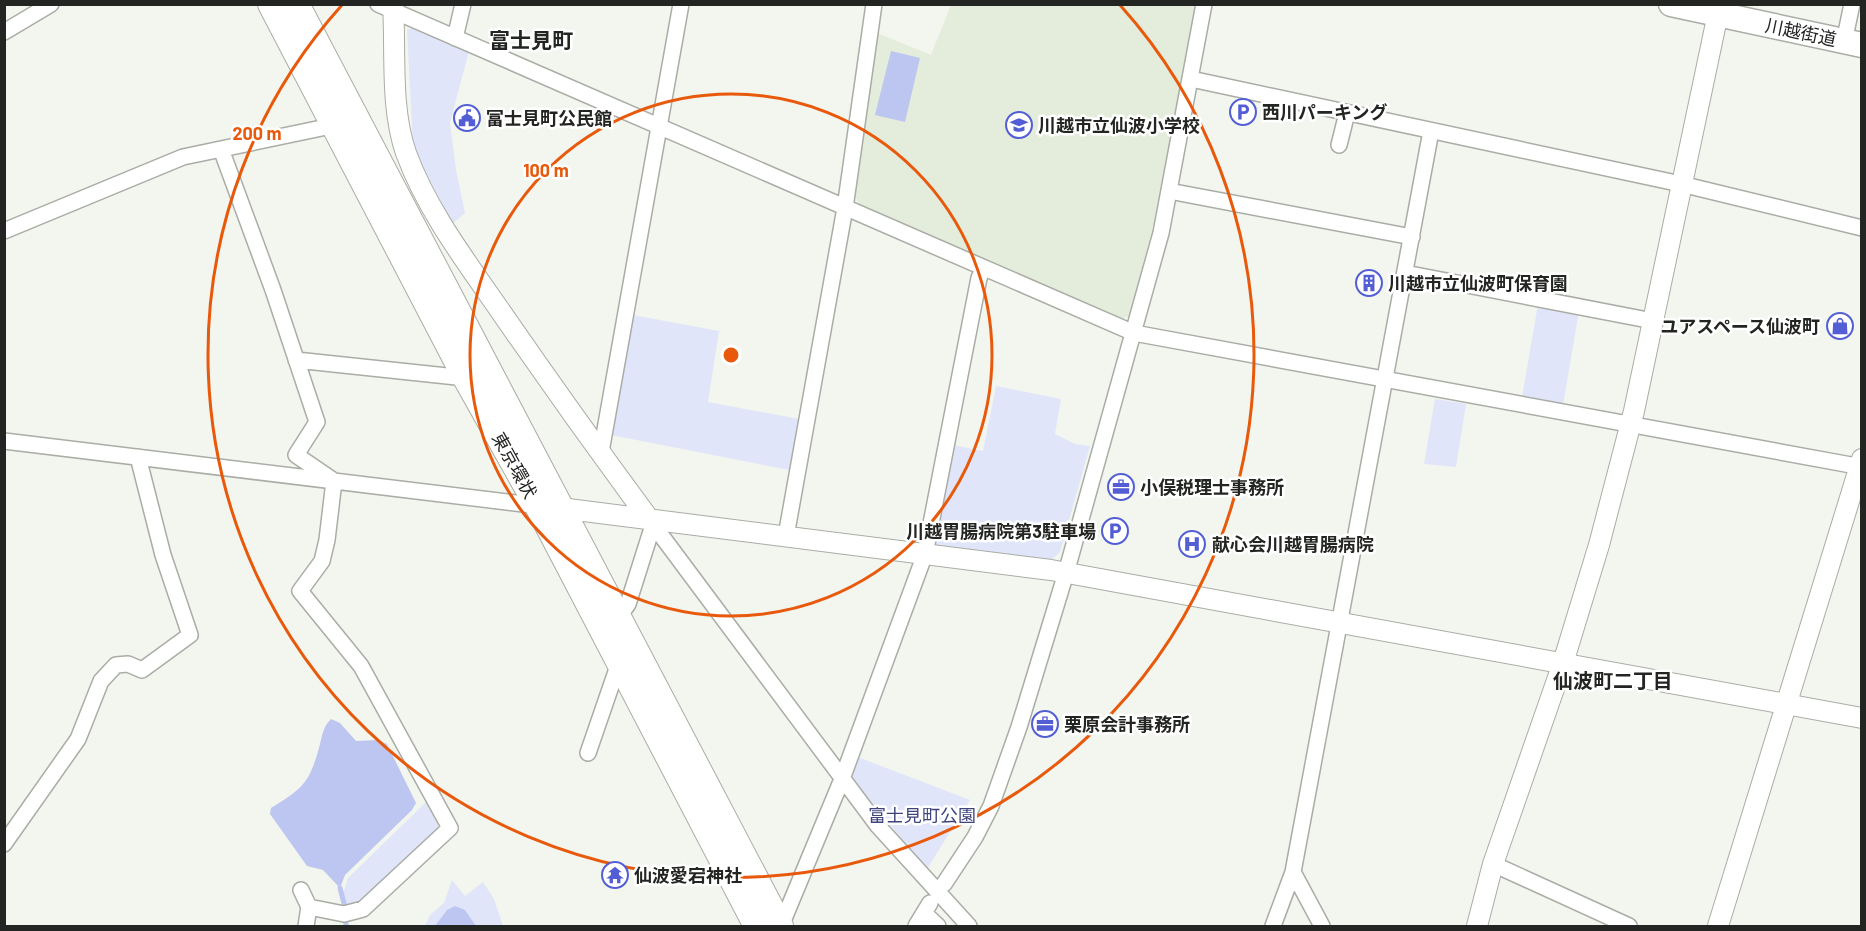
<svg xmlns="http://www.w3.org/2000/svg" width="1866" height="931" font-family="Barlow,'Noto Sans JP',sans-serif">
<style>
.built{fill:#e4ecdc}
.green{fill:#e0e5fa}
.water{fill:#bdc6f0}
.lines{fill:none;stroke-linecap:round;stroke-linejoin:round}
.stream{stroke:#bdc6f0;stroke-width:5}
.minor-casing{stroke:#a9ada5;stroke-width:18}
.tertiary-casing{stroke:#a9ada5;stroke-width:22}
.primary-casing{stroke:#a9ada5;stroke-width:27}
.trunk-casing{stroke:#a9ada5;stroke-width:28}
.minor{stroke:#fff;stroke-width:15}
.tertiary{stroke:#fff;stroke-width:20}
.primary{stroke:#fff;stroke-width:24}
.trunk{stroke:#fff;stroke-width:26}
.ring{fill:none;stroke:#e8590c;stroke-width:3}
.labels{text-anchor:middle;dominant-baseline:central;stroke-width:5;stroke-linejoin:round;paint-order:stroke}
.street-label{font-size:18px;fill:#232522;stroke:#fff}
.poi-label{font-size:18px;font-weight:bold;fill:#232522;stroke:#fff;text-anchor:start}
.park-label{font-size:18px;fill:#3d457a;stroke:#fff}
.neighbourhood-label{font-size:20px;font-weight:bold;fill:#232522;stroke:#fff}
.quarter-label{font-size:21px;font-weight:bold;fill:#232522;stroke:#fff}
.centre{fill:#e8590c;stroke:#fff;stroke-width:3}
.ring-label{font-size:18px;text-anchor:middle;font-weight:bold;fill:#e8590c;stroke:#fff;stroke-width:5;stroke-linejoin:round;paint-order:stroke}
</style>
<rect width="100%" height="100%" fill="#f2f6ee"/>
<path class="built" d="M951 5H1198L1151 234 1129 316 1118 321 860 206 854 194 877 33 931 55Z"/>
<path class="green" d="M414 27 469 51 450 123 456 170 465 213 452 224 413 147 407 30Z
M1538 304 1579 311 1563 405 1522 397Z
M633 315 719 331 708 402 799 419 789 470 611 435Z
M996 386 1061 399 1055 434 1075 444 1090 446 1060 552 1051 560 934 546 953 445 983 451Z
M1435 399 1466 404 1456 467 1424 464Z
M855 756 970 800 927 869 849 775Z
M426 802 439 827 363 901 347 906 343 894 348 878Z
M452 880 465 896 483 882 494 899 503 926H425L430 915 444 903Z"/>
<path class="water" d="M891 51 920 58 905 122 875 115Z
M331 719 340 723 356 741 378 740 387 744 416 803 412 810 345 875 340 888 323 870 307 866 270 814 271 808C304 788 310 782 320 744 323 733 323 727 331 719Z
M455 906 465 910 476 926H435L447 910Z"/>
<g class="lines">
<path class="stream" d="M340 888 345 907 346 926"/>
<defs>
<path id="minor" d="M378 4 1134 333 1862 467
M4 32 51 4
M455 38 463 4
M1844 42 1852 4
M1191 79 1681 184 1862 228
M1339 145 1347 113
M221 149 273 290 317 422 296 455 334 481 327 540 322 561 300 591 361 666 450 828 363 909 344 914 309 907 306 926
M1169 191 1412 237
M4 231 183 157 336 125
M1405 273 1653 321
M296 360 466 378
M4 441 540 506
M601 452 681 4
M649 519 878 826 969 926
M786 536 845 208 874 4
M618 618 628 604 653 525
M588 753 619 663
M4 844 78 739 101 681 116 665 128 664 142 670 190 635 163 555 138 457
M1493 864 1629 926
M1293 872 1322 926
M944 884 975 837 991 806 1019 727 1066 573 1161 233 1204 4
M301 890 309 907
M924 913 938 926
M781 926 842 779 925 554 979 278 983 269
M916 926 930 903
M1273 926 1293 872 1431 131"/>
<path id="tertiary" d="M393 4C396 52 390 107 406 153 427 210 465 260 499 309 548 380 598 450 649 519
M560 508 1051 570 1862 718
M1477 926 1493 864 1563 663 1599 545 1634 411 1720 4
M1718 926 1862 459"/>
<path id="primary" d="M1671 4 1862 45"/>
<path id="trunk" d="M271 4 466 378 538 506 757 926
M296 4 780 926"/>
</defs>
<use href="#minor" class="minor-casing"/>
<use href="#tertiary" class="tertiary-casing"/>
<use href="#primary" class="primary-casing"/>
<use href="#trunk" class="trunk-casing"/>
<use href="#minor" class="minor"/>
<use href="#tertiary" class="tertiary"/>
<use href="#primary" class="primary"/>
<use href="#trunk" class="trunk"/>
</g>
<g class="ring">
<circle cx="731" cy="355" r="261"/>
<path d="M1120 5A523 523 0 1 1 342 5"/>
</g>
<defs>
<symbol id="parking-ring" viewBox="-11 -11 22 22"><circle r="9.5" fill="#fff" stroke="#535ed4" stroke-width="1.5"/><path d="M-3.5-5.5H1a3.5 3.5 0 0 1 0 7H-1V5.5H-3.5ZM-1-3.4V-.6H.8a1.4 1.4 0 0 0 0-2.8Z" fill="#535ed4"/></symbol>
<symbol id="civic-ring" viewBox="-11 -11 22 22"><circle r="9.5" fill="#fff" stroke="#535ed4" stroke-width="1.5"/><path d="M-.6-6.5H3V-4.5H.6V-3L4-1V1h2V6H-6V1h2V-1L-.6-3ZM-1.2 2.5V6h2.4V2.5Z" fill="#535ed4"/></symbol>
<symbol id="school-ring" viewBox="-11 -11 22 22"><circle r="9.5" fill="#fff" stroke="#535ed4" stroke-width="1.5"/><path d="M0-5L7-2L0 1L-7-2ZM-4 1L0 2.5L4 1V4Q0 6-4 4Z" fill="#535ed4"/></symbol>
<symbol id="building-ring" viewBox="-11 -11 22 22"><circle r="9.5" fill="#fff" stroke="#535ed4" stroke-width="1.5"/><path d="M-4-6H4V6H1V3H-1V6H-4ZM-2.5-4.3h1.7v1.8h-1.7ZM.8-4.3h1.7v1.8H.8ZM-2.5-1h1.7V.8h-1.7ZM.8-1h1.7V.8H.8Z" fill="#535ed4"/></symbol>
<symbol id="shop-ring" viewBox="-11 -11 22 22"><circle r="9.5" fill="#fff" stroke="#535ed4" stroke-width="1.5"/><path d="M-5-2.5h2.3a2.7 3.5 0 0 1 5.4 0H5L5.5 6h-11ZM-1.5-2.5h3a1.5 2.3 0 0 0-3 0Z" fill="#535ed4"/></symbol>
<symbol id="office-ring" viewBox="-11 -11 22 22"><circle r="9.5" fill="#fff" stroke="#535ed4" stroke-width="1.5"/><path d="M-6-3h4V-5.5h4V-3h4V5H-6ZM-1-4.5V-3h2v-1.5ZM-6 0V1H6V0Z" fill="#535ed4"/></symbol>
<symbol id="hospital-ring" viewBox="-11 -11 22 22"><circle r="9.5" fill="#fff" stroke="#535ed4" stroke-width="1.5"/><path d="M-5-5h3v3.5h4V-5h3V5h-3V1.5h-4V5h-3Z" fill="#535ed4"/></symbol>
<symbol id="temple-ring" viewBox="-11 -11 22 22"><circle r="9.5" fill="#fff" stroke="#535ed4" stroke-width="1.5"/><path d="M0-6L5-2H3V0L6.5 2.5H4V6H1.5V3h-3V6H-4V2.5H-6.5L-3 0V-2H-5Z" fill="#535ed4"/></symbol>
</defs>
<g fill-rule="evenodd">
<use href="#parking-ring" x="1228" y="97" width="30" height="30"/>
<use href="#civic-ring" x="452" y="103" width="30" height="30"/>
<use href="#school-ring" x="1004" y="110" width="30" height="30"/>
<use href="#building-ring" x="1354" y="268" width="30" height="30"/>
<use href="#shop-ring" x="1825" y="311" width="30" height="30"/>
<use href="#office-ring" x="1106" y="472" width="30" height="30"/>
<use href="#parking-ring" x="1100" y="516" width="30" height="30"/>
<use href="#hospital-ring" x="1177" y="529" width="30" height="30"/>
<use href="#office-ring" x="1030" y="709" width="30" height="30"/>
<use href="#temple-ring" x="600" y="860" width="30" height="30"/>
</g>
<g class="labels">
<g class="street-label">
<text transform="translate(1801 32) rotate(12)">川越街道</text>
<text transform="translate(515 465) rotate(61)">東京環状</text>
</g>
<g class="poi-label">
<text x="1262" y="112">西川パーキング</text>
<text x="486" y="118">富士見町公民館</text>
<text x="1038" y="125">川越市立仙波小学校</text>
<text x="1388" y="283">川越市立仙波町保育園</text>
<text x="1820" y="326" text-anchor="end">ユアスペース仙波町</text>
<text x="1140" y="487">小俣税理士事務所</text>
<text x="1096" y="531" text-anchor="end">川越胃腸病院第3駐車場</text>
<text x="1212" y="544">献心会川越胃腸病院</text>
<text x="1064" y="724">栗原会計事務所</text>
<text x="634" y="875">仙波愛宕神社</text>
</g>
<g class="park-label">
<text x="922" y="815">富士見町公園</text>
</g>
<g class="neighbourhood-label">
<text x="1613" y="680">仙波町二丁目</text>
</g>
<g class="quarter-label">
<text x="531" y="39">富士見町</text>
</g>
</g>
<circle cx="731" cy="355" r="9" class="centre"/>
<g class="ring-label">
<text x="257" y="140">200 m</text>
<text x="546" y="177">100 m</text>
</g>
<rect width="1866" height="931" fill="none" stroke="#232522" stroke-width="12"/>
</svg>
